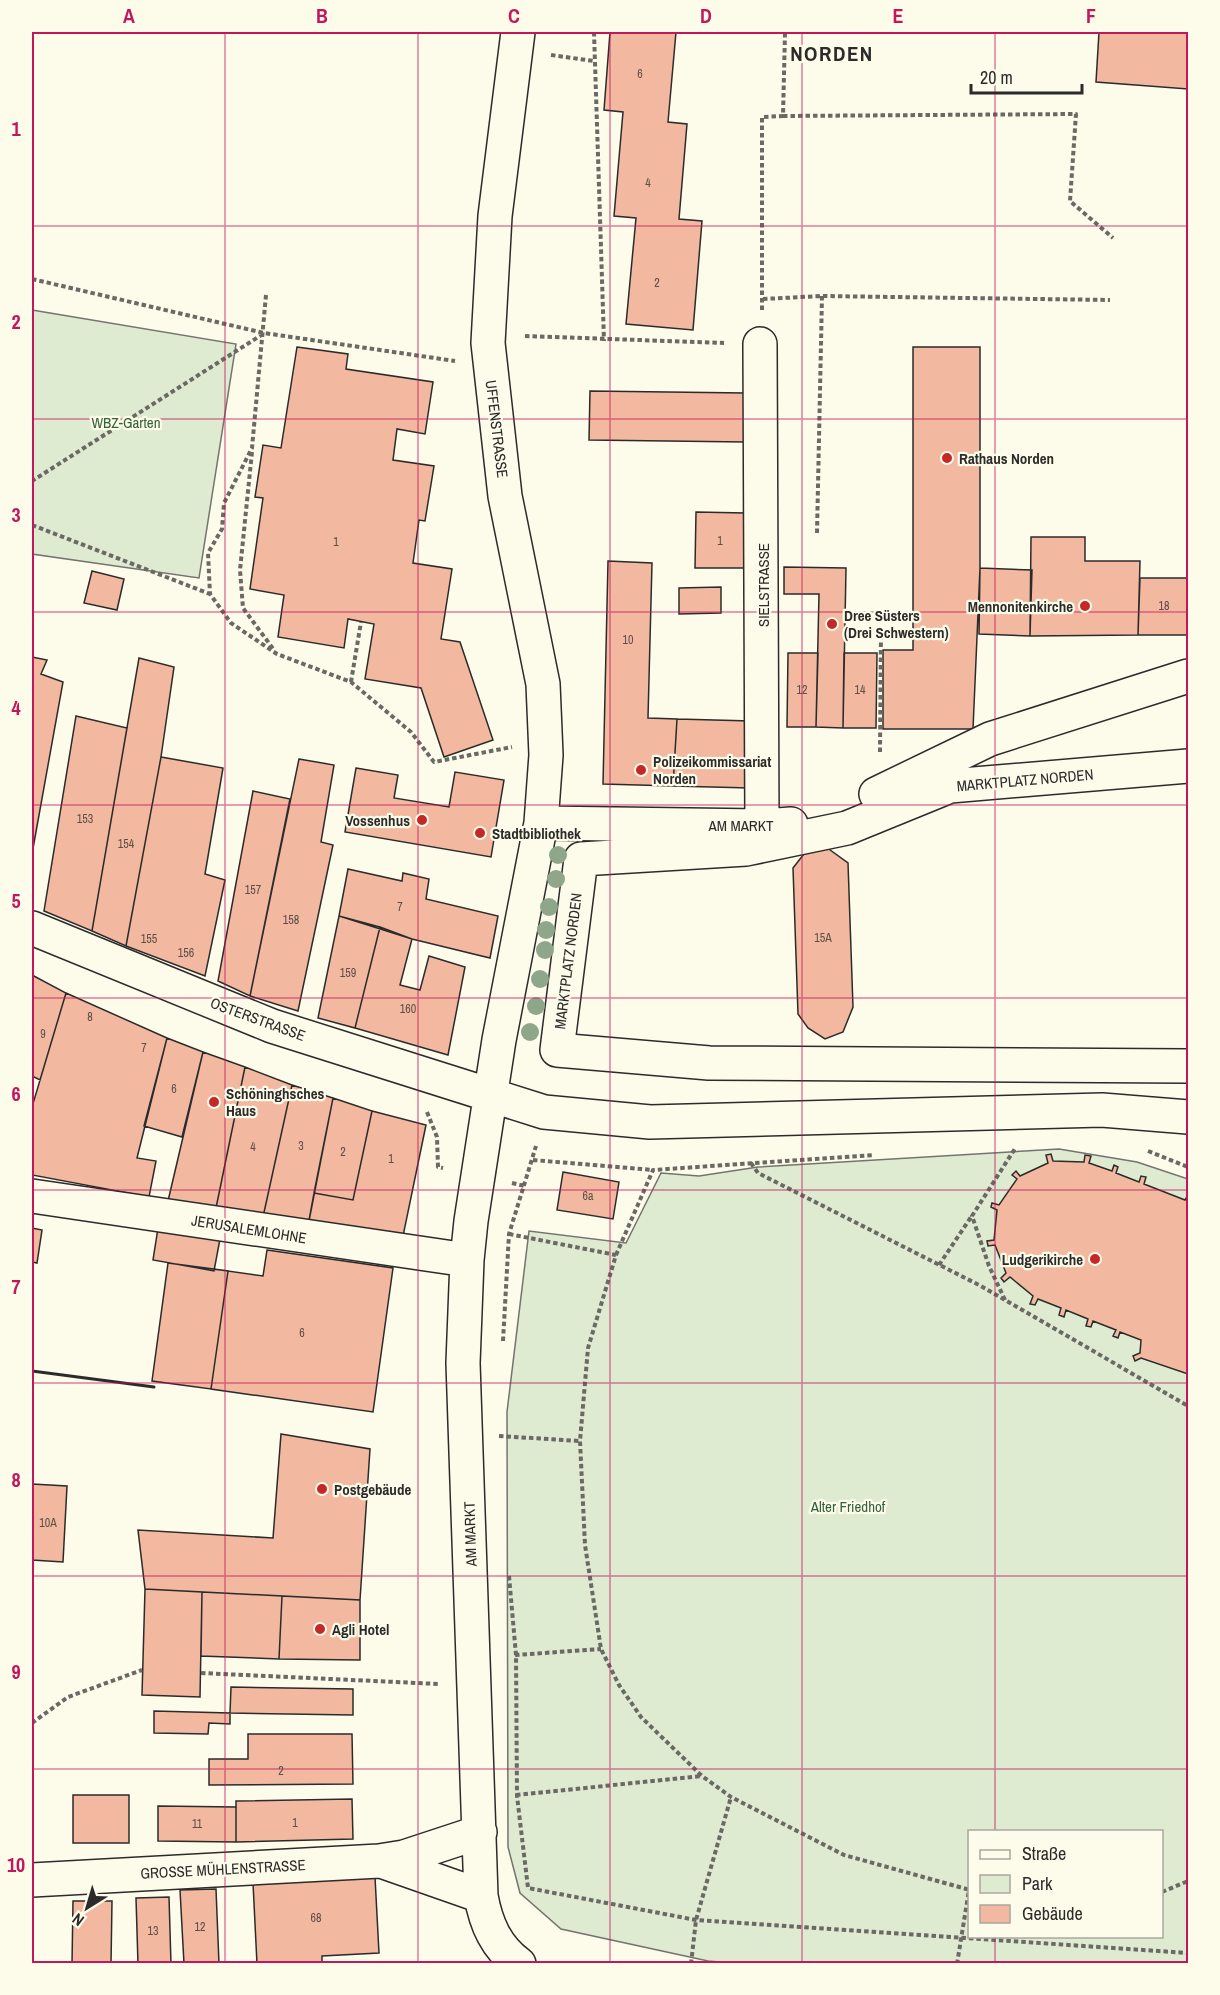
<svg xmlns="http://www.w3.org/2000/svg" width="1220" height="1995" font-family="'Archivo Narrow',sans-serif">
<style>
.green{fill:#deebd1;stroke:#74746e;stroke-width:1.5;fill-rule:evenodd}
.building{fill:#f2b8a0;stroke:#2b2b2b;stroke-width:1.5}
.lines{fill:none;stroke-linecap:round;stroke-linejoin:round}
.minor-casing{stroke:#2b2b2b;stroke-width:36}
.path{stroke:#6a6964;stroke-width:4;stroke-dasharray:4.5 3;stroke-linecap:butt}
.minor{stroke:#fdfbea;stroke-width:33}
.wall{stroke:#2b2b2b;stroke-width:3}
.tree{fill:#8ea78a}
.grid{fill:none;stroke:#c2185b;stroke-width:1.5;stroke-opacity:0.55}
.poi-dot{fill:#c62828;stroke:#fdfbea;stroke-width:2}
.labels{text-anchor:middle;dominant-baseline:central;stroke-width:4.5;stroke-linejoin:round;paint-order:stroke}
.number-label{font-size:12px;fill:#5d4e48}
.park-label{font-size:15px;fill:#34623c;stroke:#fdfbea}
.street-label{font-size:15px;fill:#2b2b2b;stroke:#fdfbea}
.poi-label{font-size:15px;font-weight:bold;fill:#2b2b2b;stroke:#fdfbea;text-anchor:start}
.district-label{font-size:21px;font-weight:bold;letter-spacing:1.5px;fill:#2b2b2b;stroke:#fdfbea}
.neatline{fill:none;stroke:#c2185b;stroke-width:2}
.grid-label{font-size:20px;text-anchor:middle;font-weight:bold;fill:#c2185b}
</style>
<rect width="100%" height="100%" fill="#fdfbea"/>
<path class="green" d="M32 310 236 344 199 578 32 554Z
M1059 1149 1137 1162 1188 1179V1963L745 1964 708 1961 561 1929 520 1893 508 1847 507 1412 529 1231 626 1243 661 1173 699 1176 758 1167ZM970 1832H1162V1936H970Z"/>
<path class="building" d="M610 32H676L668 122 687 124 679 219 702 221 693 330 626 324 636 218 614 216 623 112 604 110Z
M1099 32H1188V89L1096 82Z
M297 347 348 354 346 369 433 382 425 434 397 429 393 460 434 466 425 521 419 520 413 563 452 569 441 639 460 642 493 740 444 757 421 688 365 679 374 624 348 619 344 648 278 637 284 595 250 589 263 498 255 497 263 445 281 448Z
M913 347H980V568L973 729H883V650H913Z
M590 391 745 393V442L589 440Z
M696 512 745 513 744 568H695Z
M1031 537H1085V561H1140L1138 635 1030 636Z
M608 561 652 563 648 718 677 719 673 786 603 784Z
M784 567 846 568 843 728 816 727 819 594H784Z
M980 568 1032 570 1030 636 979 634Z
M92 571 124 579 117 610 84 603Z
M1140 578H1188V635H1138Z
M721 587V613L679 614V588Z
M788 653H818L816 727H787Z
M844 653H877L876 728H843Z
M32 657 47 660 41 674 63 682 32 854Z
M139 658 174 667 161 757 126 946 92 931Z
M76 716 127 728 92 931 44 911Z
M677 719 751 721 750 788 673 786Z
M161 757 223 768 205 874 225 880 205 976 126 946Z
M299 759 334 765 321 842 333 845 298 1011 250 996Z
M356 768 398 775 394 798 449 807 455 772 504 780 491 857 345 832Z
M253 791 290 799 250 996 218 981Z
M826 847 848 863 853 1007 843 1032 825 1039 808 1028 798 1014 793 868 807 850Z
M348 869 402 881 403 873 429 879 426 899 498 916 490 958 412 939 339 916Z
M339 916 380 927 355 1028 318 1018Z
M380 927 412 939 400 985 420 990 429 956 465 967 448 1055 355 1028Z
M32 975 66 993 40 1080 32 1076Z
M66 993 167 1038 137 1158 156 1161 149 1197 32 1175V1107Z
M167 1038 203 1052 182 1137 144 1126Z
M203 1052 245 1067 216 1208 168 1201Z
M245 1067 292 1085 263 1217 216 1208Z
M292 1085 333 1098 308 1226 263 1217Z
M333 1098 372 1111 353 1200 314 1193Z
M372 1111 426 1125 402 1241 308 1226 314 1193 353 1200Z
M1051 1154 1053 1161 1084 1162 1085 1155 1091 1156 1089 1163 1112 1171 1114 1165 1118 1167 1116 1173 1139 1182 1141 1176 1146 1177 1144 1184 1185 1200 1188 1195V1374L1141 1358 1135 1361 1133 1356 1140 1353 1141 1340 1120 1332 1118 1338 1113 1336 1116 1330 1093 1321 1091 1327 1086 1326 1088 1319 1066 1310 1064 1317 1059 1315 1061 1308 1038 1299 1035 1305 1030 1304 1033 1296 1010 1277 1004 1282 1001 1278 1006 1273 995 1245 988 1246 987 1241 994 1240 997 1210 991 1207 992 1203 999 1205 1017 1179 1012 1175 1016 1171 1020 1176 1048 1163 1046 1155Z
M563 1172 619 1182 613 1219 557 1210Z
M32 1228 42 1230 37 1263 32 1262Z
M158 1228 220 1239 214 1271 153 1260Z
M267 1250 393 1268 373 1412 211 1389 228 1271 263 1276Z
M168 1263 228 1271 211 1389 152 1381Z
M281 1434 370 1449 360 1600 145 1589 138 1530 273 1538Z
M32 1484 67 1486 63 1562 32 1560Z
M145 1589 202 1592 200 1697 142 1695Z
M202 1592 282 1596 279 1659 201 1656Z
M282 1596 360 1600V1660L279 1659Z
M231 1687 353 1689V1715L230 1713Z
M154 1711 230 1713V1724L209 1723 208 1734 154 1733Z
M248 1734H352L353 1784 209 1785V1759H248Z
M73 1795H129V1843H73Z
M352 1799 353 1839 236 1842V1801Z
M158 1806 236 1807V1842L158 1841Z
M375 1877 379 1953 322 1956V1964H257L253 1883Z
M216 1889 219 1964H184L180 1890Z
M169 1897 171 1964H138L136 1898Z
M73 1901H112L111 1964H72Z"/>
<g class="lines">
<defs>
<path id="minor" d="M518 32 495 216 488 343 505 496 543 684 546 755 541 823 499 1040 471 1221 467 1260 463 1363 481 1896C486 1924 496 1947 519 1964
M760 344 762 826
M1188 766 950 786 847 828 746 849 581 859 557 1050 709 1063 1188 1066
M876 794 990 739 1188 676
M541 823 762 826 791 824
M32 928 272 1026 544 1112 650 1122 1102 1110 1188 1117
M32 1196 467 1260
M381 1861 481 1896
M32 1880 379 1861 404 1857 480 1832"/>
</defs>
<use href="#minor" class="minor-casing"/>
<path class="path" d="M594 32 604 341
M551 55 594 61
M783 116 1076 114 1070 201 1113 238
M32 279 264 333 455 361
M266 295 252 448 224 503 222 529 208 553 210 594 231 623 277 654 351 682 411 732 434 762 512 747
M763 299 822 296 1110 300
M762 310V117L783 116 785 32
M525 336 724 343
M252 452 240 570 243 608 274 650
M32 489V481L263 334
M32 525 210 594
M817 533 822 296
M351 682 361 622
M880 752 881 630
M427 1112 437 1137 438 1167 443 1168
M1148 1151 1188 1167
M533 1160 653 1170
M751 1163 758 1173 981 1286 1188 1406
M512 1183 525 1186
M509 1234 616 1255 588 1348 580 1441 585 1545 601 1649 619 1685 641 1717 702 1776 731 1797 844 1855 970 1890
M616 1255 653 1170 874 1155
M939 1265 971 1217
M1005 1300 989 1266 972 1216 1016 1147
M503 1341 509 1234 536 1146
M499 1436 580 1441
M509 1576 516 1655 517 1796 528 1888 696 1920 1188 1953
M515 1655 601 1649
M201 1673 439 1684
M32 1723 68 1697 142 1670
M516 1795 702 1776
M1162 1892 1188 1881
M691 1964 696 1920 731 1797
M957 1964 969 1890"/>
<use href="#minor" class="minor"/>
<path class="wall" d="M32 1371 154 1387"/>
</g>
<g class="tree">
<circle cx="558" cy="855" r="9"/>
<circle cx="556" cy="879" r="9"/>
<circle cx="549" cy="907" r="9"/>
<circle cx="546" cy="930" r="9"/>
<circle cx="545" cy="950" r="9"/>
<circle cx="540" cy="979" r="9"/>
<circle cx="536" cy="1006" r="9"/>
<circle cx="530" cy="1032" r="9"/>
</g>
<path class="grid" d="M225 32V1964M418 32V1964M610 32V1964M802 32V1964M995 32V1832M32 226H1188M32 419H1188M32 612H1188M32 805H1188M32 998H1188M32 1190H1188M32 1383H1188M32 1576H1188M32 1769H1188M995 1936V1964"/>
<g class="poi-dot">
<circle cx="947" cy="458" r="6"/>
<circle cx="1085" cy="606" r="6"/>
<circle cx="832" cy="624" r="6"/>
<circle cx="641" cy="770" r="6"/>
<circle cx="422" cy="820" r="6"/>
<circle cx="480" cy="833" r="6"/>
<circle cx="214" cy="1102" r="6"/>
<circle cx="1095" cy="1259" r="6"/>
<circle cx="322" cy="1489" r="6"/>
<circle cx="320" cy="1629" r="6"/>
</g>
<g class="labels">
<g class="number-label">
<text x="640" y="74">6</text>
<text x="648" y="183">4</text>
<text x="657" y="283">2</text>
<text x="720" y="541">1</text>
<text x="336" y="542">1</text>
<text x="1164" y="606">18</text>
<text x="628" y="640">10</text>
<text x="802" y="690">12</text>
<text x="860" y="690">14</text>
<text x="85" y="819">153</text>
<text x="126" y="844">154</text>
<text x="253" y="890">157</text>
<text x="400" y="907">7</text>
<text x="291" y="920">158</text>
<text x="823" y="938">15A</text>
<text x="149" y="939">155</text>
<text x="186" y="953">156</text>
<text x="348" y="973">159</text>
<text x="408" y="1009">160</text>
<text x="90" y="1017">8</text>
<text x="43" y="1034">9</text>
<text x="144" y="1048">7</text>
<text x="174" y="1089">6</text>
<text x="301" y="1146">3</text>
<text x="253" y="1147">4</text>
<text x="343" y="1152">2</text>
<text x="391" y="1159">1</text>
<text x="588" y="1196">6a</text>
<text x="302" y="1333">6</text>
<text x="48" y="1523">10A</text>
<text x="281" y="1771">2</text>
<text x="295" y="1823">1</text>
<text x="197" y="1824">11</text>
<text x="316" y="1918">68</text>
<text x="200" y="1927">12</text>
<text x="153" y="1931">13</text>
</g>
<g class="park-label">
<text x="126" y="422">WBZ-Garten</text>
<text x="848" y="1506">Alter Friedhof</text>
</g>
<g class="street-label">
<text transform="translate(497 429) rotate(83)">UFFENSTRASSE</text>
<text transform="translate(763 585) rotate(-90)">SIELSTRASSE</text>
<text transform="translate(1025 780) rotate(-5)">MARKTPLATZ NORDEN</text>
<text x="741" y="825">AM MARKT</text>
<text transform="translate(568 961) rotate(-83)">MARKTPLATZ NORDEN</text>
<text transform="translate(258 1019) rotate(20)">OSTERSTRASSE</text>
<text transform="translate(249 1229) rotate(9)">JERUSALEMLOHNE</text>
<text transform="translate(470 1534) rotate(-92)">AM MARKT</text>
<text transform="translate(223 1869) rotate(-3)">GROSSE MÜHLENSTRASSE</text>
</g>
<g class="poi-label">
<text x="959" y="458">Rathaus Norden</text>
<text x="1073" y="606" text-anchor="end">Mennonitenkirche</text>
<text x="844" y="615">Dree Süsters<tspan x="844" dy="17">(Drei Schwestern)</tspan></text>
<text x="653" y="761">Polizeikommissariat<tspan x="653" dy="17">Norden</tspan></text>
<text x="410" y="820" text-anchor="end">Vossenhus</text>
<text x="492" y="833">Stadtbibliothek</text>
<text x="226" y="1093">Schöninghsches<tspan x="226" dy="17">Haus</tspan></text>
<text x="1083" y="1259" text-anchor="end">Ludgerikirche</text>
<text x="334" y="1489">Postgebäude</text>
<text x="332" y="1629">Agli Hotel</text>
</g>
<g class="district-label">
<text x="832" y="53">NORDEN</text>
</g>
</g>
<rect width="1220" height="1995" fill="none" stroke="#fdfbea" stroke-width="66"/>
<rect x="968" y="1830" width="195" height="108" fill="#fdfbea" stroke="#a9a89e" stroke-width="1.5"/>
<rect x="980" y="1850" width="30" height="9" fill="#fdfbea" stroke="#a9a89e" stroke-width="1.5"/>
<text x="1022" y="1860" font-size="18" fill="#2b2b2b">Straße</text>
<rect x="980" y="1875" width="30" height="18" fill="#deebd1" stroke="#a9a89e" stroke-width="1.5"/>
<text x="1022" y="1890" font-size="18" fill="#2b2b2b">Park</text>
<rect x="980" y="1905" width="30" height="18" fill="#f2b8a0" stroke="#a9a89e" stroke-width="1.5"/>
<text x="1022" y="1920" font-size="18" fill="#2b2b2b">Gebäude</text>
<g transform="translate(87 1908) rotate(217)" stroke="#fdfbea" stroke-width="4.5" paint-order="stroke">
<path d="M0-4.5L10 22L0 15L-10 22Z" fill="#2b2b2b"/>
<text y="-9" font-size="16" font-weight="bold" text-anchor="middle" fill="#2b2b2b">N</text>
</g>
<path d="M971 84v9h111v-9" fill="none" stroke="#2b2b2b" stroke-width="3"/>
<text x="980" y="84" font-size="18" fill="#2b2b2b" stroke="#fdfbea" stroke-width="4.5" paint-order="stroke">20 m</text>
<rect x="33" y="33" width="1154" height="1929" class="neatline"/>
<g class="grid-label">
<text x="129" y="23">A</text>
<text x="322" y="23">B</text>
<text x="514" y="23">C</text>
<text x="706" y="23">D</text>
<text x="898" y="23">E</text>
<text x="1091" y="23">F</text>
<text x="16" y="136">1</text>
<text x="16" y="329">2</text>
<text x="16" y="522">3</text>
<text x="16" y="715">4</text>
<text x="16" y="908">5</text>
<text x="16" y="1101">6</text>
<text x="16" y="1294">7</text>
<text x="16" y="1487">8</text>
<text x="16" y="1679">9</text>
<text x="16" y="1872">10</text>
</g>
</svg>
